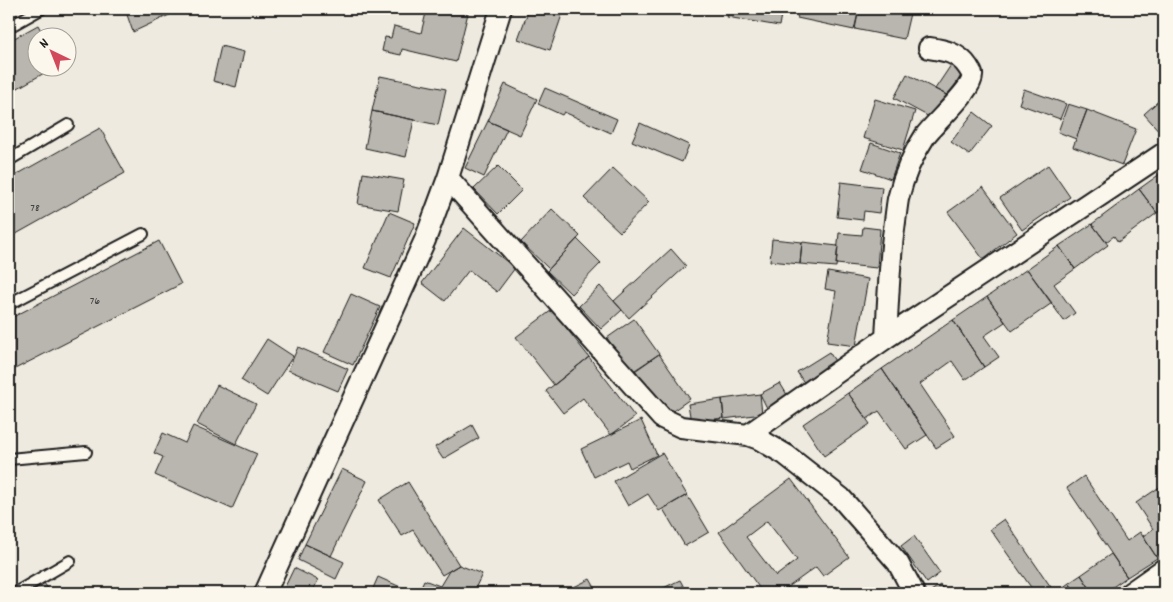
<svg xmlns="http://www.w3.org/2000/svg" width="1173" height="602" font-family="Dekko,sans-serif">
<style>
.building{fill:#b9b6af;stroke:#1c1c1c;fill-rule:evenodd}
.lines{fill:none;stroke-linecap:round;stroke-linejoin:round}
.lane-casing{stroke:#1c1c1c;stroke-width:14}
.street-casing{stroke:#1c1c1c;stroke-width:24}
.lane{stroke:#fbf7ec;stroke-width:10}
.street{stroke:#fbf7ec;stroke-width:20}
.labels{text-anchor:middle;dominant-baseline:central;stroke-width:4;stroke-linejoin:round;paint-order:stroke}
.number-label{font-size:12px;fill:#434241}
</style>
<rect width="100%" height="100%" fill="#eeeadf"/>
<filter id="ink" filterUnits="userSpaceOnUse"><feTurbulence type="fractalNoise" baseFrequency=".02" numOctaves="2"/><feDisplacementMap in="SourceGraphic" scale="10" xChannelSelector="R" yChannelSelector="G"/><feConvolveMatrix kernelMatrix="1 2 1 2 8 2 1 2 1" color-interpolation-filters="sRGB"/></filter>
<g filter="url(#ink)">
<path class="building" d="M125 9H182L133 32Z
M427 9H469L456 62 402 49 401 55 382 51 385 37 391 38 394 26 421 33Z
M529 9H564L550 50 518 39Z
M729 9H782L779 26 727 17Z
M799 9H859L854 30 797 18Z
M859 9H911L904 39 855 29Z
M38 25 45 38H38V68H53L9 93V41Z
M221 46 244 52 236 87 213 81Z
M951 65 957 70 965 83 953 98 935 89Z
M1164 65V79L1157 72Z
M907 74 948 96 935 120 894 98Z
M380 76 446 89 438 125 372 111Z
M505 84 537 99 520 135 488 121Z
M545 88 617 119 611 133 564 112 562 115 538 104Z
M1024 89 1066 104 1060 119 1019 104Z
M1164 96V130L1161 133 1144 114Z
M875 99 915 111 903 150 863 138Z
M1068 104 1087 110 1076 139 1058 132Z
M1087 110 1136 129 1122 165 1073 147Z
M372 111 414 120 406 157 365 148Z
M974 112 992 126 969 155 951 142Z
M488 121 507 129 484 177 465 168Z
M640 123 689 145 682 162 632 141Z
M100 128 125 173 9 238V179Z
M871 143 900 153 891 179 862 169Z
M1048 165 1070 197 1022 230 1000 198Z
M498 166 522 190 498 214 474 189Z
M613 168 649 202 620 232 584 198Z
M1164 171V208L1157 213 1139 189Z
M363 173 404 180 398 211 358 204Z
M841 182 882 187 879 213 864 211 863 220 837 217Z
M983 187 1017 233 983 259 948 212Z
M1139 189 1157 213 1118 242 1114 236 1106 242 1092 224Z
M552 209 580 236 549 269 521 242Z
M389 212 415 223 391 278 365 268Z
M1092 224 1108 245 1075 269 1059 246Z
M863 227 880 229 877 268 836 264 839 233 862 235Z
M464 228 515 268 497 292 469 270 445 301 422 283Z
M577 239 601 263 571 294 547 271Z
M772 239 802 242 800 264 770 261Z
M159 241 181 284 9 372V319Z
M802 242 838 246 836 267 800 264Z
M1059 246 1075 269 1054 284 1075 313 1064 321 1027 269Z
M671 249 686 266 629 318 614 301Z
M1027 269 1052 303 1012 331 987 297Z
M828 272 868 279 856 346 827 342 836 291 825 289Z
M600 286 622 310 601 329 579 306Z
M351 294 380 307 353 365 324 352Z
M987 297 1005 322 984 336 999 357 984 367 953 320Z
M552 310 589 357 554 385 516 337Z
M634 319 659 354 632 373 607 338Z
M953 320 984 367 965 380 952 361 920 384 955 436 936 448 882 369Z
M267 339 293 356 267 396 241 380Z
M298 347 348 369 338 391 288 370Z
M829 352 837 364 805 384 797 372Z
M659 354 690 399 667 415 635 370Z
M589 357 635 417 611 435 583 398 563 413 546 391Z
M882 369 927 435 906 449 879 411 867 419 848 393Z
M780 383 789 398 768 410 760 394Z
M217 385 256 404 236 444 197 424Z
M848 393 870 424 824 456 803 424Z
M760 394 762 414 724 419 722 399Z
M722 399 724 418 691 422 688 404Z
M641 420 657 455 630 468 627 461 594 477 581 449Z
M472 425 479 438 443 459 435 447Z
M193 426 257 454 232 509 155 475 163 457 154 453 163 433 185 443Z
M662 453 687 495 659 511 648 494 628 506 614 481Z
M342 469 367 481 331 556 305 544Z
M1084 476 1127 541 1140 532 1157 558 1127 577 1067 488Z
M791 479 849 557 823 576 816 567 780 593H763L719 532ZM767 521 797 560 776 576 746 537Z
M408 482 459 565 442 575 413 530 402 536 379 500Z
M1164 484V558L1159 561 1143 536 1153 529 1136 503Z
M687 495 709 532 685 546 663 509Z
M1004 519 1055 593 1069 583 1076 593H1035L990 529Z
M914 536 940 573 927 583 901 546Z
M305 544 344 562 336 579 298 560Z
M1111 554 1127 577 1104 593H1093L1081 575Z
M459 565 482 574 473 593H418L424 580 440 586 449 571Z
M294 568 318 580 312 593H282Z
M1081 575 1093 593H1076L1069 583Z
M378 577 414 593H371Z
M590 579 598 593H562Z
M680 580 687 593H653Z
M44 583 51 593H29Z
M940 585 946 593H932L931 591Z"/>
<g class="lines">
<defs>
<path id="lane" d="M9 27 41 9
M9 160 68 125
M9 304 143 234
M9 459 86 452
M15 593 70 561"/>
<path id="street" d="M448 178 662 418 681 427 748 435 759 439 786 455 841 498 898 563 914 593
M886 338C888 304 889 271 893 236 895 224 896 211 898 199 903 178 913 154 925 136 933 124 975 88 972 74 971 71 969 69 968 67 959 53 944 50 929 48
M748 435 886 338 1164 153
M265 593 425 240 448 178 501 9
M1130 593 1164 569"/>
</defs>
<use href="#lane" class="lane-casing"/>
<use href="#street" class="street-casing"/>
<use href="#lane" class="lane"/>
<use href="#street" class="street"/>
</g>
</g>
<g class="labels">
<g class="number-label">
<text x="35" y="208">78</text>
<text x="95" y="301">76</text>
</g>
</g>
<rect width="1173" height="602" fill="none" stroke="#fbf7ec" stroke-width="30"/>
<rect x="15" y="15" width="1143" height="572" fill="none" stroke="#1c1c1c" stroke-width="2" filter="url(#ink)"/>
<g transform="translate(52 52) rotate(317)"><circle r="24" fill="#fbf7ec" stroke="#a29f99"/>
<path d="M0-4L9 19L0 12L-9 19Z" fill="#d1495b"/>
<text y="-8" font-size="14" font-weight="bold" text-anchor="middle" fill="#1c1c1c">N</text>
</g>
</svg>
